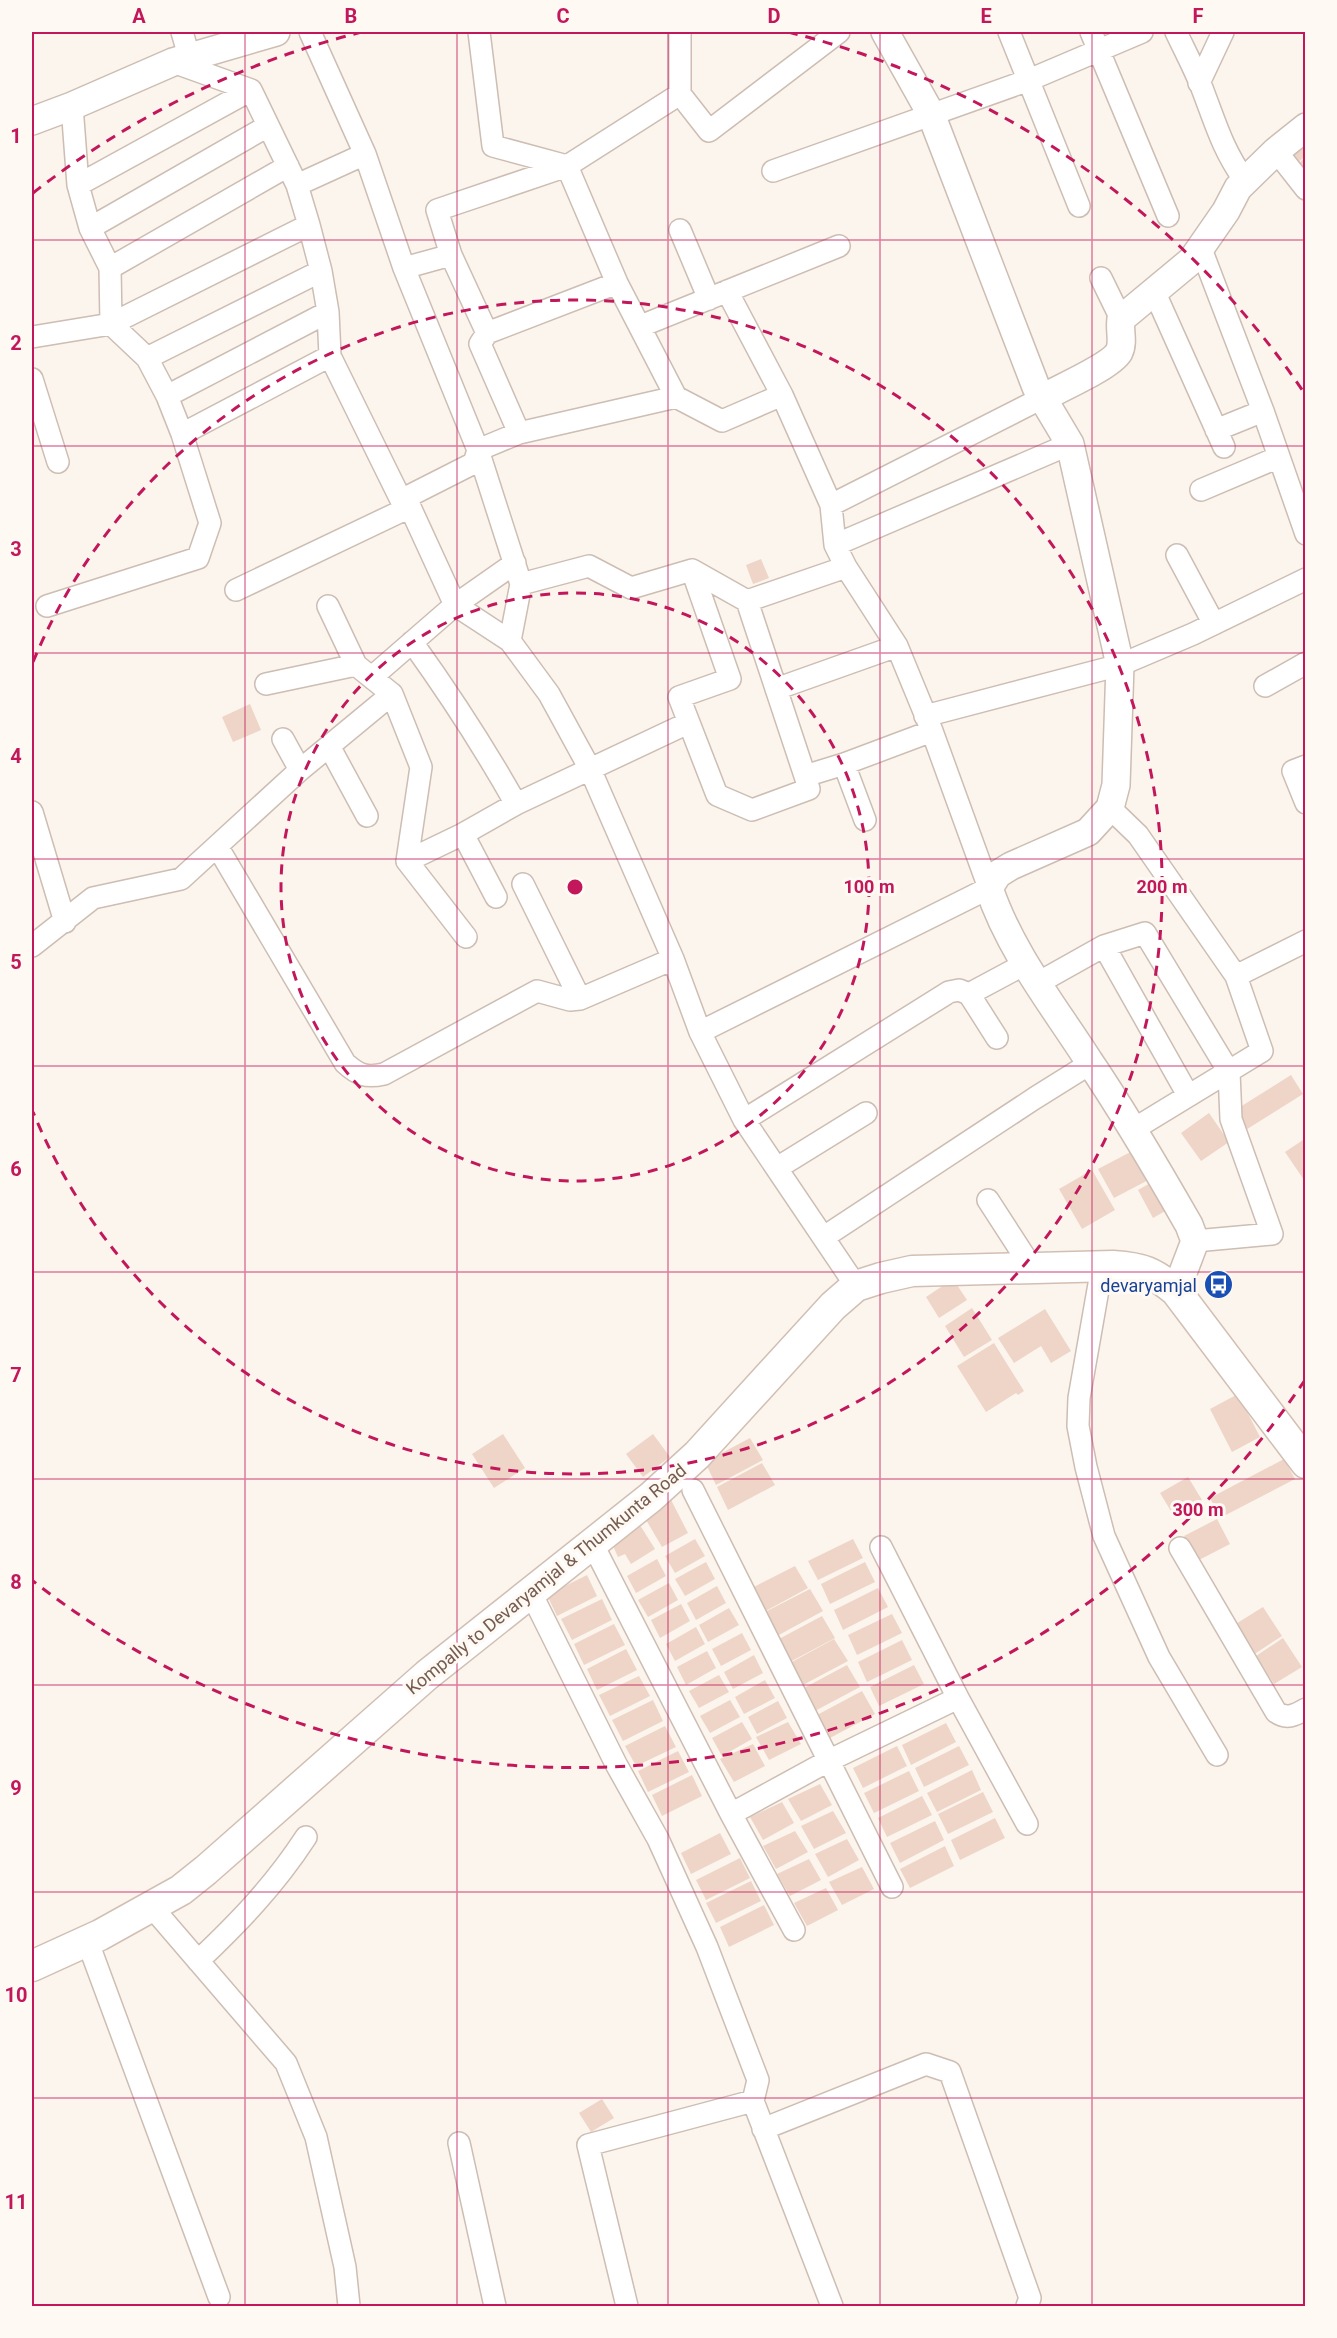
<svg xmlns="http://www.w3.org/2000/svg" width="1337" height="2338" font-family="Roboto,sans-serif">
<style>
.building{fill:#eed5c7}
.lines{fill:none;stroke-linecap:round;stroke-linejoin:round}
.minor-casing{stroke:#cdbdb3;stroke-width:24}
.tertiary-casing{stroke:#cdbdb3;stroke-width:30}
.secondary-casing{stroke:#d2bfb3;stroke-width:33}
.minor{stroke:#fff;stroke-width:21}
.tertiary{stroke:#fff;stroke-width:27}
.secondary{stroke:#fff;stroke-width:30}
.grid{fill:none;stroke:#c2185b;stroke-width:1.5;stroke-opacity:0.55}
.ring{fill:none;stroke:#c2185b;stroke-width:3;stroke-dasharray:10 8}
.labels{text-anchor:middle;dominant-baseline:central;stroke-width:6;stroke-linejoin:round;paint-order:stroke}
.transit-label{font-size:18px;fill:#164399;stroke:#fef9f3;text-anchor:end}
.street-label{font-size:18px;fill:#755c51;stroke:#fef9f3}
.centre{fill:#c2185b;stroke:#fef9f3;stroke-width:3}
.ring-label{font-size:18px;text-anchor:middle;font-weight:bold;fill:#c2185b;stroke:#fef9f3;stroke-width:6;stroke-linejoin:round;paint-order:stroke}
.neatline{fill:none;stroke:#c2185b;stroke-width:2}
.grid-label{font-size:20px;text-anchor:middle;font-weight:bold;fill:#c2185b}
</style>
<rect width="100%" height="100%" fill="#fbf5ed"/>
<path class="building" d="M1306 130V156L1293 166 1280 150Z
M1306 157V179L1295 166Z
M761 559 769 578 753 584 746 565Z
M250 704 261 730 233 742 222 717Z
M1291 1075 1303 1094 1244 1131 1232 1112Z
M1209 1113 1229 1142 1201 1161 1181 1133Z
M1306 1138V1178L1304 1180 1285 1152Z
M1140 1147 1156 1176 1114 1198 1098 1169Z
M1092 1170 1115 1210 1082 1229 1059 1189Z
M1159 1178 1174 1206 1153 1218 1138 1190Z
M953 1279 967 1300 939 1318 926 1297Z
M972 1308 992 1340 964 1357 945 1326Z
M1045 1309 1071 1351 1051 1363 1041 1346 1014 1363 998 1338Z
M994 1343 1024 1391 1018 1395 1016 1393 986 1412 957 1366Z
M1238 1394 1260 1437 1232 1452 1210 1409Z
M503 1434 525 1468 494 1488 472 1454Z
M653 1434 670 1457 643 1477 626 1454Z
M750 1438 763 1460 716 1485 705 1462Z
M1284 1459 1295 1479 1220 1518 1210 1498Z
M762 1463 775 1485 728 1510 717 1487Z
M1188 1477 1202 1500 1174 1516 1160 1493Z
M670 1498 688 1533 662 1547 642 1513Z
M1217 1519 1230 1544 1197 1561 1184 1536Z
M638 1522 655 1549 631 1564 625 1554 618 1557 609 1537Z
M695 1539 705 1556 675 1573 665 1556Z
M853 1539 863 1558 818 1580 808 1561Z
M657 1559 666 1576 636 1593 627 1576Z
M706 1562 715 1579 685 1596 675 1579Z
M865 1562 875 1582 830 1604 821 1584Z
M795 1566 808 1588 762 1613 750 1589Z
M587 1575 597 1596 557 1616 547 1595Z
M669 1583 678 1600 648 1617 638 1600Z
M717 1586 726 1603 696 1620 687 1603Z
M878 1588 888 1607 843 1630 834 1610Z
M810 1589 823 1611 777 1636 765 1612Z
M602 1599 612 1620 572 1640 561 1619Z
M681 1604 690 1621 660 1638 651 1620Z
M1263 1607 1282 1636 1253 1655 1234 1625Z
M729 1608 739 1625 708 1642 699 1625Z
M892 1614 902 1633 857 1655 848 1635Z
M822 1616 835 1638 788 1663 777 1640Z
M614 1624 625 1645 584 1665 574 1644Z
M696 1627 705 1644 675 1661 666 1644Z
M742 1633 751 1650 721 1666 712 1649Z
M1283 1638 1302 1667 1274 1684 1256 1656Z
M834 1639 848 1661 801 1686 790 1663Z
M902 1640 912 1660 867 1682 858 1662Z
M626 1649 637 1670 597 1690 587 1669Z
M707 1651 716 1668 686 1685 677 1667Z
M754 1655 763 1673 733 1689 724 1672Z
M847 1665 860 1687 813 1712 802 1689Z
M914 1665 924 1684 879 1706 870 1687Z
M719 1675 729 1692 699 1708 689 1691Z
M639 1676 650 1696 610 1716 599 1695Z
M765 1680 775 1698 744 1714 735 1697Z
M862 1691 875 1714 828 1739 817 1715Z
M653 1700 663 1721 623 1741 612 1720Z
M730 1700 740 1717 710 1733 700 1716Z
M778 1701 787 1718 757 1734 748 1717Z
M742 1722 752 1739 722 1756 712 1738Z
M788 1722 801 1744 769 1760 756 1737Z
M946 1723 956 1742 911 1765 902 1745Z
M665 1726 676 1747 636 1766 625 1746Z
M753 1744 765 1766 734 1782 720 1759Z
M897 1746 907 1766 863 1788 853 1768Z
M959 1746 969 1765 924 1787 915 1768Z
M678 1751 689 1772 648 1792 638 1771Z
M972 1770 981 1790 937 1812 927 1793Z
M909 1771 919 1791 874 1813 864 1793Z
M692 1775 702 1796 662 1816 652 1795Z
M820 1784 832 1805 801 1821 788 1799Z
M983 1792 993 1812 948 1834 938 1814Z
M922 1796 932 1815 887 1837 878 1818Z
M782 1802 794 1823 763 1840 750 1817Z
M833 1811 846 1833 814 1849 801 1826Z
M995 1818 1005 1838 960 1860 951 1840Z
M935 1821 944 1840 900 1863 890 1843Z
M795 1831 808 1852 776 1869 763 1846Z
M720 1833 731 1854 691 1874 681 1853Z
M847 1839 859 1860 828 1877 815 1854Z
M945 1846 954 1866 910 1888 900 1869Z
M740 1858 750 1878 706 1900 696 1880Z
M809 1859 821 1880 790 1896 777 1874Z
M862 1867 874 1889 842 1905 829 1882Z
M751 1881 761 1901 716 1923 706 1903Z
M826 1888 838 1910 807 1926 794 1903Z
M764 1905 774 1925 729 1947 720 1927Z
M602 2099 614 2118 591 2132 579 2113Z"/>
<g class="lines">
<defs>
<path id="minor" d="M182 32 189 56
M310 32 365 154 404 268 478 450 521 584 510 641 549 694 590 769 673 959 700 1032 744 1120 856 1286
M479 32 493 146 567 166 617 283 676 397
M1009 32 1079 206
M1091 32 1168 216
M1176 32C1184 49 1193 66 1200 83 1215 121 1221 147 1245 181
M173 62 251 90 297 185 309 225 321 271 328 312 330 356 401 500 410 507 455 605 510 641
M1199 83 1223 32
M680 94 709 131 839 32
M1276 151 1306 189
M773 171 1029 80 1142 32
M78 185 251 90
M297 185 365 154
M90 228 268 126
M680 230 709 299
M1201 249 1263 411 1306 534
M110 268 288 166
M404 268 451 255
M1101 278 1121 319
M1154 291 1224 447
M641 326 839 246
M487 333 617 283
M32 337 111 324 309 225
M147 358 321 271
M32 379 58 462
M167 396 328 312
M1216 430 1263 411
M519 433 480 344 487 333 451 255 437 210 567 166 680 94V32
M182 434 330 356
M1201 490 1279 457
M401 500 474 463 478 450 519 433 676 397 722 421 782 395
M831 505 1042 398
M835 545 1070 444
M1177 555 1214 624
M692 570 730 679 679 697 717 795 752 810 809 789 805 776
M521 584 589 566 631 588 692 570 747 601 846 567
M236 590 410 507
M747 601 805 776 844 764 932 731
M47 606 198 558 210 523 182 434 167 396 147 358 111 324 110 268 90 228 78 185 72 106
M328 606 356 665 392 694 421 767 407 861 466 937
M412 642C450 695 484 747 516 804
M372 677 455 605 515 563
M266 684 356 665
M1265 686 1306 663
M776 689 897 646
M925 716 1120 665 1193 634 1306 579
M283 739 300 770
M329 746 367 816
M844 764 865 820
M1306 766 1293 771 1306 803
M1110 808 1138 835 1236 976 1262 1051 1134 1129
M32 812 65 922
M463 834 496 897
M217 846 345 1063C358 1075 366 1078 384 1074L537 991 570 1000 580 999 673 959
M407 861 463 834 516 804 688 723
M523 884 580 999
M32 946 93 898 181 879 300 770 392 694
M1104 946 1188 1095
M1236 976 1306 941
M1038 983 1104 946 1145 933 1229 1072 1231 1119 1272 1234 1195 1241
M969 994 997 1038
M700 1032 989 888 932 731 897 646 846 567 835 545 831 505 782 395 727 291
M744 1120 949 992 959 990 969 994 1025 964
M777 1168 866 1113
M988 1200 1032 1268
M824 1237 1035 1098 1091 1063
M1102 1267 1079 1398 1078 1426 1086 1467 1104 1536 1159 1657 1217 1755
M693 1490 892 1887
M592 1543 731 1814 828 1761 958 1698 1027 1824
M881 1547 958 1698
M1180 1548 1276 1712C1287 1720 1295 1715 1306 1709
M531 1593 616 1764 658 1839 707 1947 758 2080 753 2101
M731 1814 794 1930
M151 1906 286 2063 316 2137 345 2267 349 2306
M87 1940 219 2297
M198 1961C240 1921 274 1886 306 1837
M763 2129 926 2064 950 2072 1030 2298 1027 2306
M459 2143 495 2306
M627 2306 588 2145 753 2101 832 2306"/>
<path id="tertiary" d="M885 32 931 114 1036 387 1070 444 1120 665 1116 785 1110 808 1088 832 1011 866 998 874 989 888C1010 951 1053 1005 1089 1061 1125 1114 1157 1169 1189 1225L1195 1241 1176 1291
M32 121 72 106 173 62 276 32
M1042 398C1059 389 1111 366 1119 352 1124 342 1119 330 1121 319L1192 260 1226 211 1238 188 1276 151 1306 127"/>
<path id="secondary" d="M32 1966 100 1935 181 1890 206 1870 427 1675 651 1497 697 1455 833 1306 856 1286 881 1278 912 1271 1113 1266C1143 1268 1153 1272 1176 1291L1306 1463"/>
</defs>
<use href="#minor" class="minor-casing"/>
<use href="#tertiary" class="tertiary-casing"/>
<use href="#secondary" class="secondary-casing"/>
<use href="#minor" class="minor"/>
<use href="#tertiary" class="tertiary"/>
<use href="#secondary" class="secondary"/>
</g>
<path class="grid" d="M245 32V2306M457 32V2306M668 32V2306M880 32V2306M1092 32V2306M32 240H1306M32 446H1306M32 653H1306M32 859H1306M32 1066H1306M32 1272H1306M32 1479H1306M32 1685H1306M32 1892H1306M32 2098H1306"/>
<g class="ring">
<circle cx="575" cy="887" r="294"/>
<path d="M33 662A587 587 0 1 1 33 1112"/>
<path d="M1305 1380A881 881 0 0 1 33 1581M33 193A881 881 0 0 1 362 32M788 32A881 881 0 0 1 1305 394"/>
</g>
<defs>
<symbol id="bus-disc" viewBox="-11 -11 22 22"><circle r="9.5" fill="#1a4fb4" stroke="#fef9f3"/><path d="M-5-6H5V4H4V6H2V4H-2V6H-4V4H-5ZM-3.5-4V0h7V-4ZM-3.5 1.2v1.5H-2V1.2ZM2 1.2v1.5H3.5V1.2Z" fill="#fff"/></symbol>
</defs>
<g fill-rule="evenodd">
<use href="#bus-disc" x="1202" y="1268" width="33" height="33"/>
</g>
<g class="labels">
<g class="transit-label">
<text x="1197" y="1285">devaryamjal</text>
</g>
<g class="street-label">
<text transform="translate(546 1579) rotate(-39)">Kompally to Devaryamjal &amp; Thumkunta Road</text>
</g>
</g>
<circle cx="575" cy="887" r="9" class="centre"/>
<g class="ring-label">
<text x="869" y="893">100 m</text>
<text x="1162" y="893">200 m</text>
<text x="1198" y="1516">300 m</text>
</g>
<rect width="1337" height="2338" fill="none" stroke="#fef9f3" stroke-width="66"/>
<rect x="33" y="33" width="1271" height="2272" class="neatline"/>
<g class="grid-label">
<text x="139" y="23">A</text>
<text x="351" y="23">B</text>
<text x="563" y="23">C</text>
<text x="774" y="23">D</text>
<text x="986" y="23">E</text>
<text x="1198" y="23">F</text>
<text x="16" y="143">1</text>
<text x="16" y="350">2</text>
<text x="16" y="556">3</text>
<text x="16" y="763">4</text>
<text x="16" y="969">5</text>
<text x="16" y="1176">6</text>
<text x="16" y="1382">7</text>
<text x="16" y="1589">8</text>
<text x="16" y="1795">9</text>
<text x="16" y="2002">10</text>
<text x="16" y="2209">11</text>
</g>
</svg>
